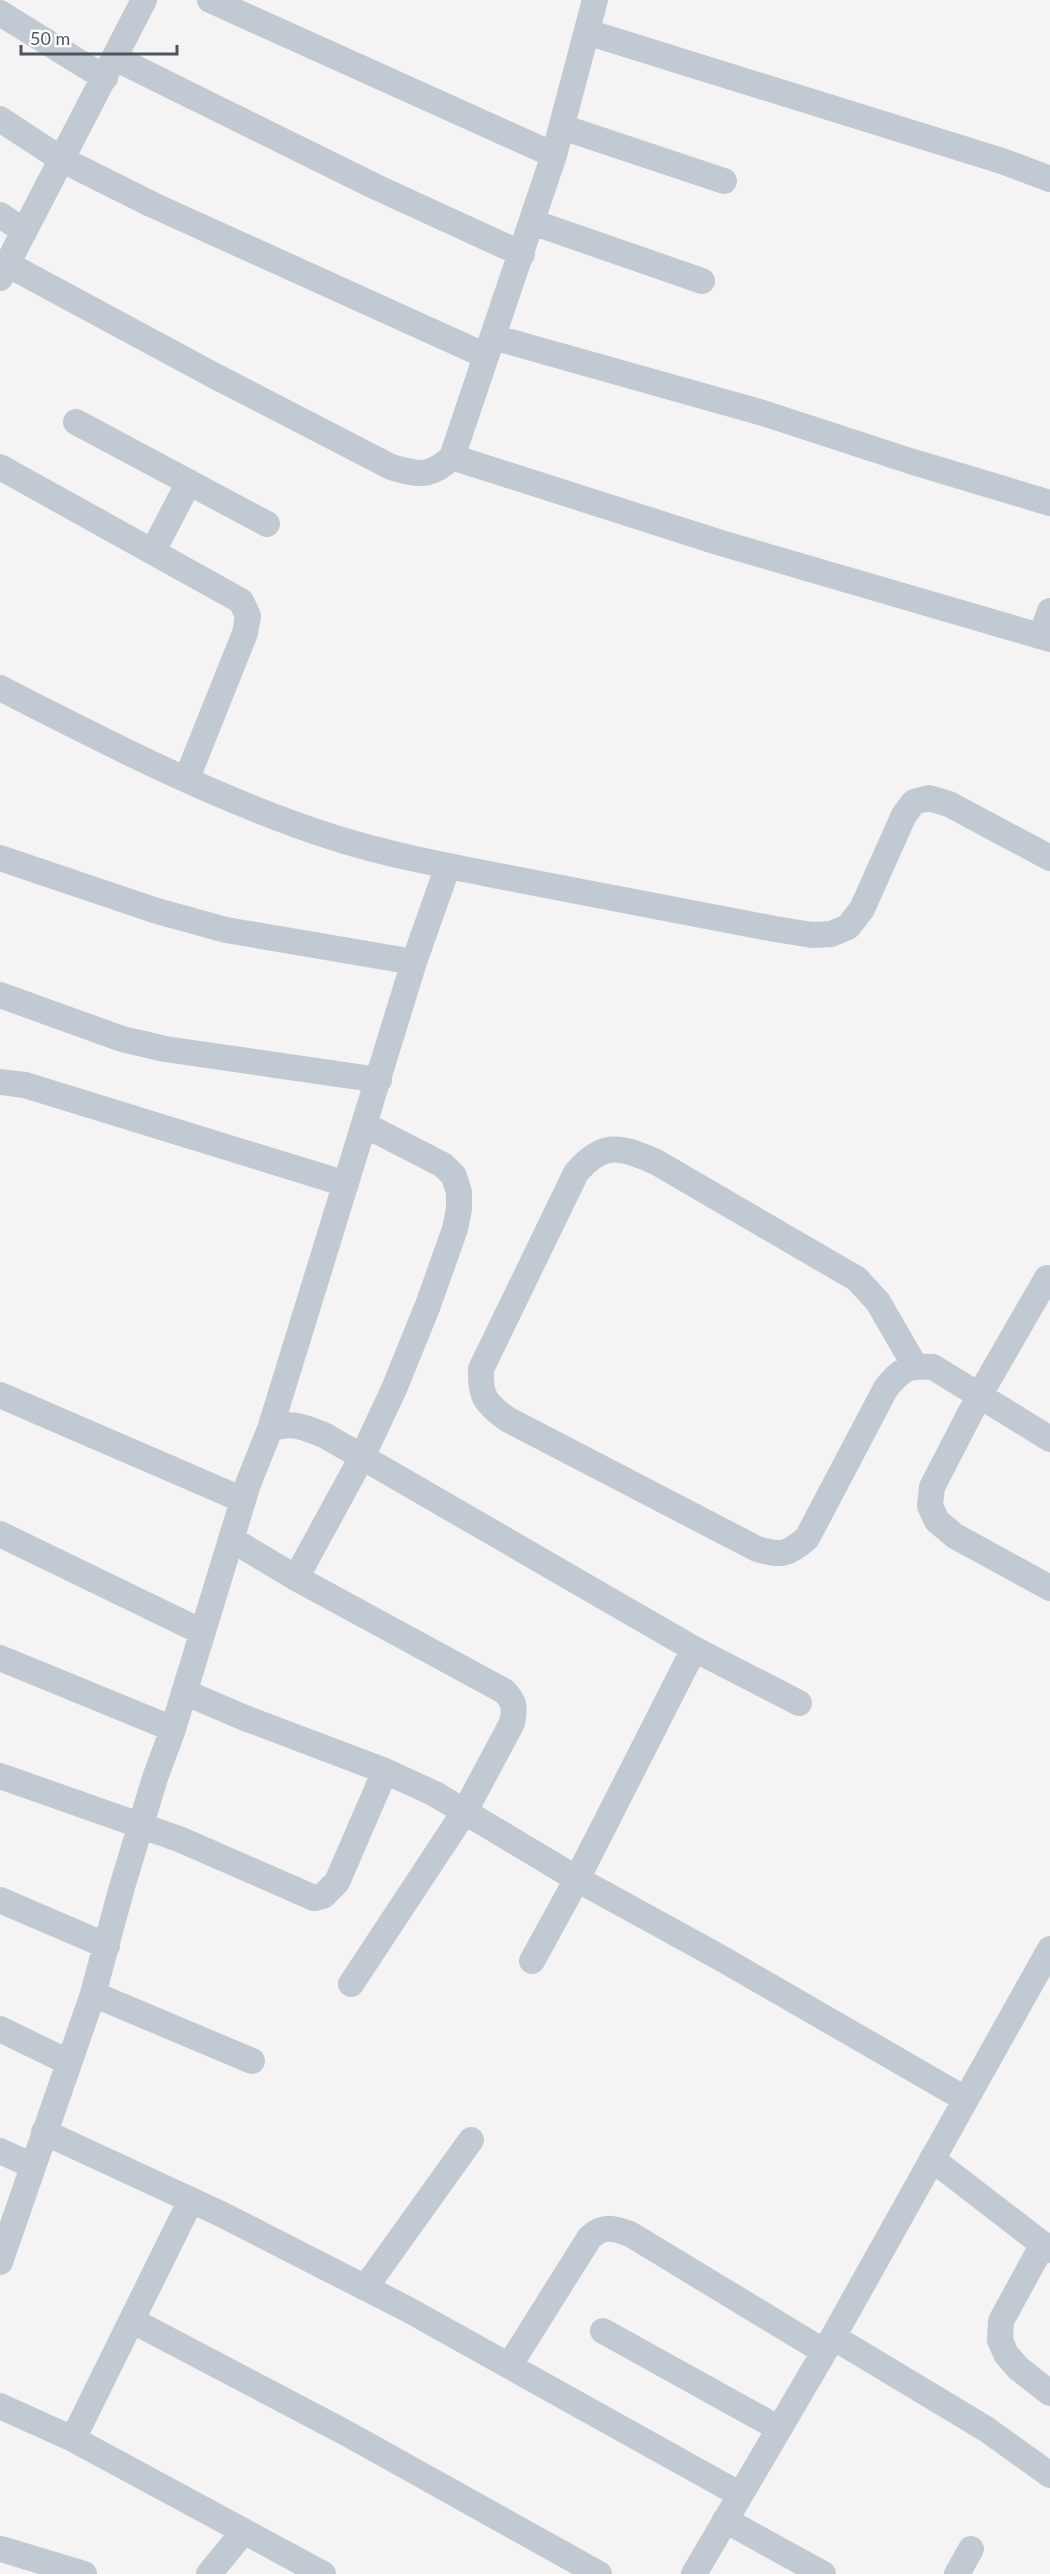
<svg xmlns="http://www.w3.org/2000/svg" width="1050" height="2574" font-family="Lato,sans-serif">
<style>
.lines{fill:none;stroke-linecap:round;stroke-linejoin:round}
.minor{stroke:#c1cad2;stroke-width:26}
</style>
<rect width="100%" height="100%" fill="#f5f3f3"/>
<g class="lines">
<path class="minor" d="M210 0 554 155
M0 13 105 78
M587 32 1002 161 1050 179
M115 58 374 186 522 254
M0 119 61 159 153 205 486 356
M562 127 724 181
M0 215 24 231
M532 222 702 281
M7 264 213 375 391 467C418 475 430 478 452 457L554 155 595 0
M0 278 144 0
M493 337 763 413 910 461 1050 503
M76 422 267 524
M452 457 721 543 1050 639
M0 467 241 601 248 616 245 633 187 778
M153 551 189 482
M1041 636 1050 611
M0 688C108 743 219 801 335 838 399 858 464 869 530 882 611 898 693 913 775 929L812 935 831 934 848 927 862 909 904 815 914 802 929 798 949 804 1050 858
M0 858 157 911 226 930 414 962
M0 995 122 1039 165 1049 379 1080
M0 1082 25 1085 346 1184
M1047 1278 979 1396 932 1487 930 1506 937 1521 955 1536 1050 1588
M915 1366 878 1302 857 1279 656 1162C620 1146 603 1141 576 1173L481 1369C480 1396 485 1403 507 1419L757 1549C782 1556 787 1555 807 1538L886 1388C902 1369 907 1365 933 1367L1050 1439
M0 1395 243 1500
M270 1429 414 962 448 866
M0 1534 202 1632
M231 1539 296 1578 504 1691C515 1702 515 1708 512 1723L465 1811 351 1984
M296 1578 362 1457 394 1389 428 1305 455 1229 459 1209V1192L454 1176 443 1165 365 1125
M0 1658 173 1729
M184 1692 245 1718 385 1771 435 1794 577 1879 719 1957 965 2099
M0 1776 179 1839 314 1898 323 1896 337 1882 385 1771
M0 1900 107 1946
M532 1961 577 1879 694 1649
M93 1994 252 2061
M0 2029 68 2062
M44 2132 221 2214 407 2309 739 2494
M0 2151 33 2166
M932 2159 1050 2250
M1043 2244 1001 2321 1000 2340 1006 2354 1018 2368 1050 2393
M0 2262 93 1994 122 1887 155 1778 173 1729 248 1484 270 1429C292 1421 303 1427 324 1435L694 1649 799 1703
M365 2288 471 2140
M133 2321 346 2433 599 2574
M603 2331 778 2428
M833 2337 986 2429 1050 2475
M509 2366 590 2237C604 2225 614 2228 630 2234L823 2351
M0 2406 73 2439 323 2574
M73 2439 191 2200
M725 2520 823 2574
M1 2549 84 2574
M209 2574 244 2531
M694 2574 833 2337 1050 1949
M957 2574 971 2549"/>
</g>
<path d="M21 45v9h156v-9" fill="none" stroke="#4a5661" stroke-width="3"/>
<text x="30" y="45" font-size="18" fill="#4a5661" stroke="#ffffff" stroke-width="4.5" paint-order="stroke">50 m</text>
</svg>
